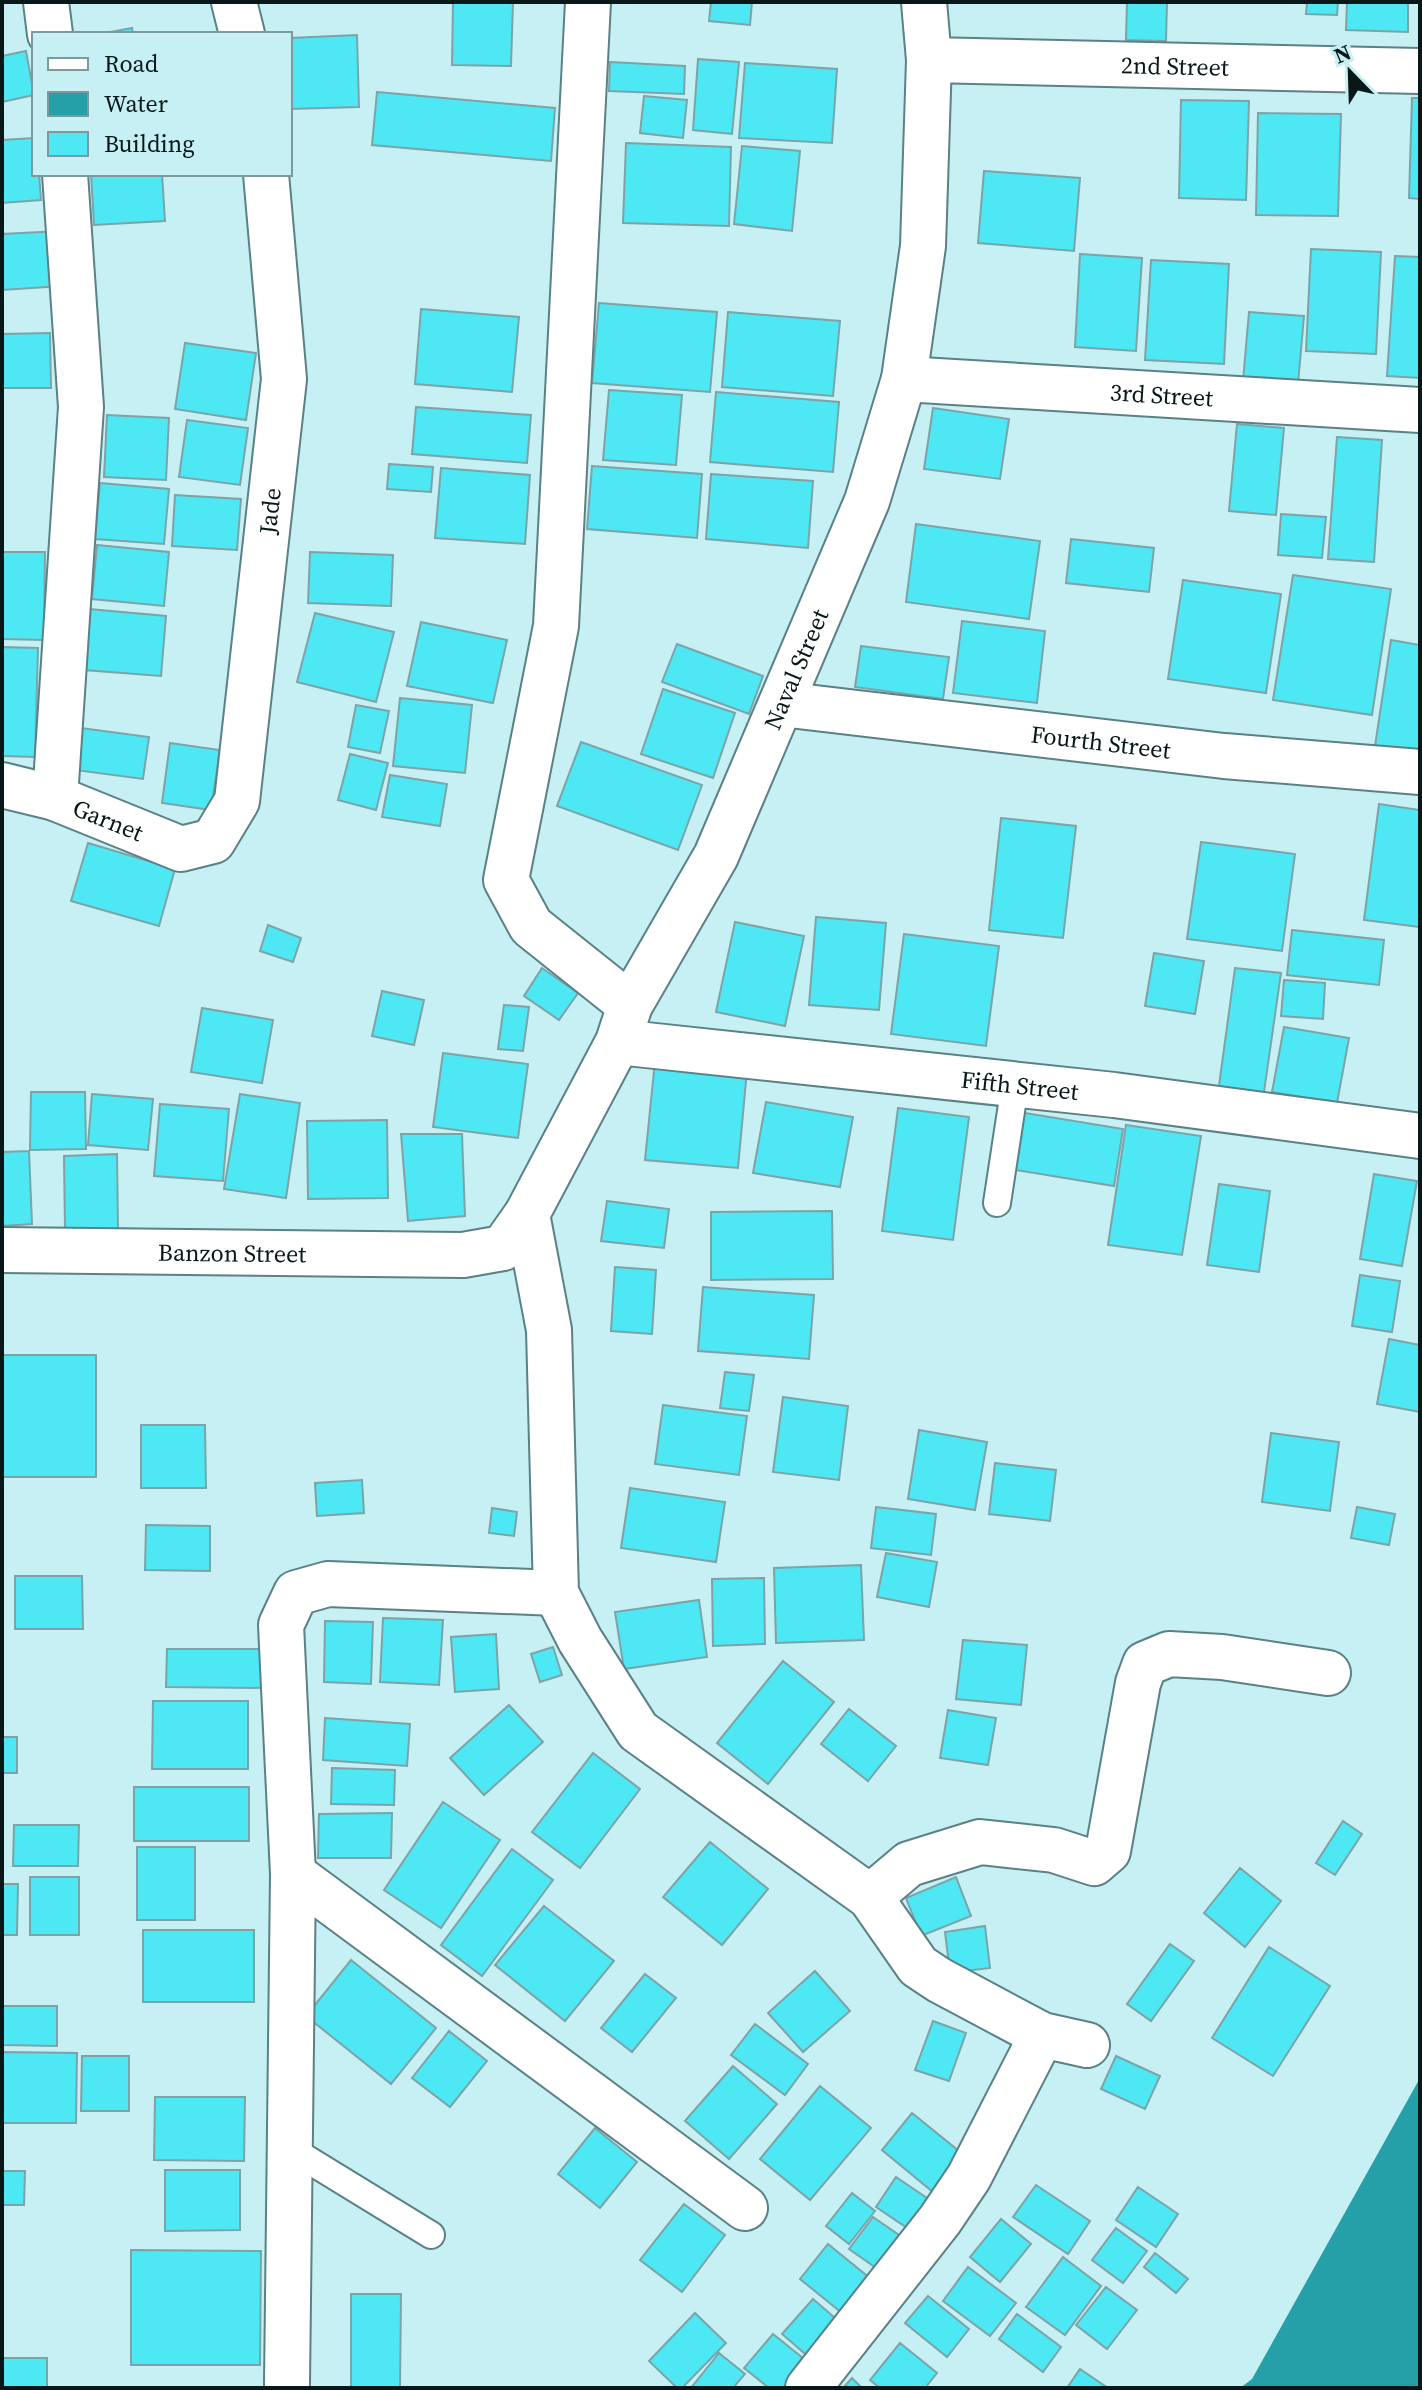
<svg xmlns="http://www.w3.org/2000/svg" width="1422" height="2390" font-family="'Source Serif 4',serif">
<style>
.water{fill:#25a0a9}
.building{fill:#4de8f4;stroke:#7ca4a8;stroke-width:2}
.lines{fill:none;stroke-linecap:round;stroke-linejoin:round}
.lane-casing{stroke:#5a8185;stroke-width:30}
.street-casing{stroke:#5a8185;stroke-width:48}
.secondary-casing{stroke:#5a8185;stroke-width:48}
.lane{stroke:#fff;stroke-width:26}
.street{stroke:#fff;stroke-width:44}
.secondary{stroke:#fff;stroke-width:44}
.labels{text-anchor:middle;dominant-baseline:central;stroke-width:7;stroke-linejoin:round;paint-order:stroke}
.street-label{font-size:24px;fill:#081819;stroke:#c6f0f4}
</style>
<rect width="100%" height="100%" fill="#c6f0f4"/>
<path class="water" d="M1420 2078V2388H1240L1252 2379Z"/>
<path class="building" d="M453 2H513L511 66 452 65Z
M711 2H752L750 25 709 21Z
M1127 2H1167L1166 41 1126 40Z
M1307 2H1338L1337 15 1306 14Z
M1347 2H1408V32L1346 30Z
M132 28 133 34H100Z
M357 35 359 107 290 109V38Z
M26 51 34 95 2 102V56Z
M698 59 739 62 732 134 693 130Z
M610 62 685 66 684 94 609 91Z
M745 63 837 69 832 143 739 138Z
M377 92 555 108 551 161 372 145Z
M644 96 687 100 683 138 640 133Z
M1412 98H1420V199L1409 198Z
M1181 100 1249 101 1246 200 1179 198Z
M1258 113 1341 114 1338 216 1256 215Z
M34 138V174H39L41 200 2 203V140Z
M626 143 731 147 729 226 623 223Z
M742 146 800 151 792 231 734 224Z
M984 171 1080 178 1074 251 978 243Z
M91 174H162L165 221 94 225Z
M60 231 62 286 2 290V234Z
M1311 249 1381 252 1376 354 1306 351Z
M1080 254 1142 258 1136 351 1075 347Z
M1395 256 1420 257V378L1387 376Z
M1151 260 1229 264 1224 364 1145 360Z
M599 303 717 312 710 392 592 383Z
M421 309 519 317 512 392 415 384Z
M728 312 840 321 833 396 722 387Z
M1249 312 1304 316 1298 384 1243 381Z
M50 333 51 388H2V334Z
M185 343 256 353 246 420 175 409Z
M609 390 682 395 676 465 603 460Z
M716 392 839 402 833 472 710 462Z
M416 407 531 415 527 463 412 454Z
M933 408 1009 419 1000 479 924 469Z
M107 415 169 418 166 480 104 477Z
M187 420 248 428 240 485 179 477Z
M1237 424 1284 428 1276 515 1229 511Z
M1337 437 1382 440 1374 562 1328 559Z
M389 464 433 467 431 492 387 489Z
M592 466 702 474 697 538 587 529Z
M441 468 530 475 525 544 435 538Z
M711 474 813 481 808 548 706 539Z
M100 483 169 489 164 544 95 539Z
M175 495 241 499 237 550 172 546Z
M1281 514 1326 517 1322 558 1278 555Z
M916 524 1040 541 1029 619 906 602Z
M1071 539 1154 548 1149 592 1066 583Z
M97 545 169 552 164 606 92 599Z
M2 552H45L44 640 2 639Z
M310 552 393 555 391 606 308 603Z
M1293 575 1391 589 1372 715 1273 700Z
M1183 580 1281 594 1266 693 1168 679Z
M89 609 166 616 161 676 84 670Z
M315 613 394 632 376 702 297 682Z
M962 621 1045 631 1037 703 953 693Z
M421 622 507 640 493 703 407 686Z
M1391 640 1420 645V752L1375 746Z
M677 644 763 676 749 714 662 682Z
M861 646 949 657 943 699 855 687Z
M2 647 38 648 35 757 2 756Z
M663 689 735 713 713 778 641 754Z
M400 698 472 705 465 773 393 766Z
M356 705 389 711 380 753 348 747Z
M81 728 149 737 143 779 75 770Z
M581 742 702 785 678 850 557 806Z
M170 743 220 750 211 810 162 803Z
M350 754 388 763 376 810 338 800Z
M390 775 447 784 440 826 382 817Z
M1379 804 1420 810V927L1364 920Z
M1001 818 1076 826 1063 938 989 930Z
M1201 842 1295 854 1282 951 1187 939Z
M88 843 175 869 159 926 71 901Z
M816 917 886 923 879 1010 809 1005Z
M735 922 804 936 785 1026 716 1012Z
M268 925 301 938 293 962 260 951Z
M1292 930 1384 940 1379 985 1287 975Z
M904 934 999 946 986 1046 891 1034Z
M1154 953 1204 961 1195 1014 1145 1006Z
M542 968 578 993 559 1020 524 996Z
M1235 968 1281 973 1263 1099 1218 1093Z
M1284 980 1325 983 1323 1019 1281 1016Z
M382 991 424 1000 414 1045 372 1036Z
M504 1005 529 1007 523 1051 498 1049Z
M202 1008 273 1020 262 1083 191 1072Z
M1284 1027 1349 1038 1337 1103 1272 1092Z
M443 1053 528 1064 518 1138 433 1127Z
M655 1061 747 1070 738 1168 645 1160Z
M31 1092H85L86 1149 30 1150Z
M92 1094 153 1099 148 1150 88 1145Z
M240 1094 300 1103 286 1198 224 1189Z
M766 1102 853 1117 840 1187 753 1173Z
M160 1104 229 1109 223 1181 154 1176Z
M898 1108 969 1117 953 1240 882 1231Z
M1019 1112 1123 1129 1114 1186 1010 1169Z
M387 1120 388 1198 308 1199 307 1121Z
M1126 1125 1201 1136 1182 1255 1108 1245Z
M401 1134H462L465 1216 408 1221Z
M29 1151 32 1224 2 1226V1152Z
M117 1154 118 1229 65 1230 64 1156Z
M1374 1174 1417 1181 1402 1266 1360 1259Z
M1219 1184 1270 1191 1259 1272 1207 1265Z
M607 1201 669 1209 664 1248 601 1241Z
M832 1211 833 1279 711 1280V1212Z
M615 1267 656 1270 652 1334 611 1331Z
M1360 1275 1400 1281 1392 1332 1352 1326Z
M703 1287 814 1295 809 1359 698 1351Z
M1389 1339 1420 1345V1412L1377 1404Z
M2 1355H96V1477H2Z
M725 1372 754 1375 749 1411 720 1408Z
M783 1397 848 1406 839 1480 773 1472Z
M663 1405 747 1416 739 1475 655 1464Z
M141 1425H205L206 1488H141Z
M919 1430 987 1442 975 1510 908 1499Z
M1271 1433 1339 1442 1330 1511 1262 1502Z
M995 1463 1056 1470 1050 1521 989 1514Z
M362 1480 364 1513 317 1516 315 1483Z
M630 1488 725 1502 716 1562 621 1548Z
M876 1507 936 1514 931 1555 871 1548Z
M1357 1507 1395 1514 1389 1545 1351 1538Z
M492 1508 517 1512 514 1536 489 1533Z
M146 1525 210 1526V1571L145 1570Z
M886 1553 937 1562 929 1607 877 1597Z
M861 1565 864 1640 776 1643 774 1568Z
M15 1576H82L83 1629H15Z
M764 1578 765 1644 713 1646 712 1579Z
M699 1600 707 1657 624 1669 615 1612Z
M383 1618 443 1620 439 1685 380 1682Z
M325 1621 373 1622 371 1684 324 1682Z
M496 1634 499 1689 455 1692 451 1637Z
M963 1640 1027 1645 1021 1705 956 1699Z
M553 1647 562 1675 540 1682 531 1654Z
M167 1649H268V1688L166 1687Z
M783 1661 834 1702 768 1784 717 1743Z
M153 1701H248V1769H152Z
M509 1705 543 1742 484 1795 450 1758Z
M849 1709 896 1746 868 1781 821 1744Z
M948 1710 996 1718 988 1765 940 1758Z
M325 1718 410 1724 407 1766 323 1760Z
M2 1737H17V1773H2Z
M593 1753 640 1789 580 1868 532 1832Z
M332 1768 395 1770 394 1805 331 1804Z
M134 1787H249V1841H134Z
M443 1802 500 1840 441 1928 384 1890Z
M392 1813 391 1858H318L319 1814Z
M1343 1821 1362 1834 1335 1875 1316 1863Z
M14 1825H79L78 1866H13Z
M710 1842 768 1889 722 1945 663 1897Z
M137 1847H195V1920H137Z
M512 1849 553 1880 482 1976 441 1945Z
M1240 1868 1281 1901 1245 1947 1204 1913Z
M30 1877H79V1935H30Z
M956 1877 971 1916 921 1936 906 1898Z
M2 1884H18L17 1935H2Z
M544 1906 614 1961 565 2021 495 1965Z
M985 1926 990 1968 950 1973 945 1932Z
M143 1930H254V2002H143Z
M1170 1944 1194 1961 1151 2021 1127 2004Z
M1269 1947 1330 1986 1273 2076 1212 2038Z
M351 1960 436 2028 391 2084 306 2016Z
M815 1971 850 2011 803 2052 768 2013Z
M645 1974 676 1998 632 2052 601 2028Z
M2 2006H57V2046L2 2045Z
M933 2021 966 2033 949 2081 915 2070Z
M755 2024 808 2064 785 2095 731 2055Z
M449 2031 487 2061 450 2107 412 2078Z
M2 2052 77 2053 76 2123H2Z
M82 2056H129V2111H81Z
M1116 2056 1160 2076 1145 2109 1101 2089Z
M733 2066 777 2104 729 2159 685 2121Z
M820 2086 871 2128 810 2200 760 2159Z
M155 2097H245L244 2161 154 2160Z
M912 2113 970 2160 939 2197 882 2150Z
M595 2128 637 2162 600 2208 558 2174Z
M165 2170H240V2230L165 2231Z
M2 2171H25L24 2205H2Z
M896 2177 939 2206 919 2236 876 2207Z
M1036 2185 1090 2221 1068 2254 1013 2217Z
M1138 2187 1178 2214 1156 2247 1116 2220Z
M852 2193 875 2211 849 2244 826 2226Z
M684 2204 725 2235 682 2292 640 2260Z
M873 2217 915 2246 892 2279 849 2249Z
M1001 2219 1031 2244 1000 2282 970 2257Z
M1116 2228 1147 2251 1123 2283 1092 2260Z
M828 2244 882 2288 853 2322 800 2279Z
M131 2250 261 2251 260 2365H131Z
M1155 2253 1188 2279 1176 2293 1144 2267Z
M1063 2257 1101 2286 1065 2335 1026 2307Z
M968 2267 1016 2303 990 2336 943 2301Z
M1106 2287 1137 2310 1107 2349 1076 2325Z
M351 2294H401L400 2388H351Z
M928 2296 969 2329 947 2357 905 2323Z
M813 2299 849 2330 819 2366 782 2334Z
M695 2313 726 2343 682 2388H677L649 2361Z
M1017 2314 1061 2347 1043 2372 999 2339Z
M773 2334 819 2371 805 2388H769L744 2368Z
M900 2343 937 2373 925 2388H880L870 2380Z
M719 2353 745 2374 733 2388H691Z
M2 2358H47V2388H2Z
M1080 2369 1108 2388H1067Z
M852 2378 862 2388H843Z"/>
<g class="lines">
<defs>
<path id="lane" d="M997 1203 1015 1085
M289 2148 431 2235"/>
<g id="street">
<path d="M46 2 50 34"/>
<path d="M234 2 242 34"/>
<path d="M588 2 556 626 506 880 531 926 630 1005"/>
<path id="s1" d="M929 60 1420 71"/>
<path id="s2" d="M904 379 1420 410"/>
<path id="s3" d="M781 704 1224 756 1420 772"/>
<path id="s4" d="M2 785 55 798 181 849 213 841 237 801 284 379 266 174"/>
<path d="M55 798 81 407 65 174"/>
<path id="s5" d="M618 1042 1114 1095 1420 1136"/>
<path d="M527 1214 549 1330 556 1593 580 1640 638 1731 870 1897 918 1966 939 1980 1042 2035 1087 2045"/>
<path d="M293 1874 745 2208"/>
<path d="M870 1897 909 1864 980 1842 1054 1850 1094 1863 1108 1851 1138 1683 1145 1664 1169 1654 1222 1657 1328 1673"/>
<path d="M287 2384 293 1874 281 1625 296 1593 328 1584 556 1593"/>
<path d="M808 2388 940 2220 969 2177 1042 2035"/>
</g>
<g id="secondary">
<path id="s6" d="M2 1250 463 1255 503 1248 527 1214 618 1042 630 1005 716 856 867 501 904 379 923 246 929 60 924 2"/>
</g>
</defs>
<use href="#lane" class="lane-casing"/>
<use href="#street" class="street-casing"/>
<use href="#secondary" class="secondary-casing"/>
<use href="#lane" class="lane"/>
<use href="#street" class="street"/>
<use href="#secondary" class="secondary"/>
</g>
<g class="labels">
<g class="street-label">
<text stroke="none"><textPath href="#s1" startOffset="246">2nd Street</textPath></text>
<text stroke="none"><textPath href="#s2" startOffset="258">3rd Street</textPath></text>
<text stroke="none"><textPath href="#s4" startOffset="562">Jade</textPath></text>
<text stroke="none"><textPath href="#s6" startOffset="1152">Naval Street</textPath></text>
<text stroke="none"><textPath href="#s3" startOffset="322">Fourth Street</textPath></text>
<text stroke="none"><textPath href="#s4" startOffset="112">Garnet</textPath></text>
<text stroke="none"><textPath href="#s5" startOffset="404">Fifth Street</textPath></text>
<text stroke="none"><textPath href="#s6" startOffset="230">Banzon Street</textPath></text>
</g>
</g>
<rect width="1422" height="2390" fill="none" stroke="#081819" stroke-width="8"/>
<rect x="32" y="32" width="260" height="144" fill="#c6f0f4" stroke="#7a9a9c" stroke-width="2"/>
<rect x="48" y="58" width="40" height="12" fill="#ffffff" stroke="#7a9a9c" stroke-width="2"/>
<text x="104" y="72" font-size="24" fill="#081819">Road</text>
<rect x="48" y="92" width="40" height="24" fill="#25a0a9" stroke="#7a9a9c" stroke-width="2"/>
<text x="104" y="112" font-size="24" fill="#081819">Water</text>
<rect x="48" y="132" width="40" height="24" fill="#4de8f4" stroke="#7a9a9c" stroke-width="2"/>
<text x="104" y="152" font-size="24" fill="#081819">Building</text>
<g transform="translate(1350 72) rotate(337)" stroke="#c6f0f4" stroke-width="6" paint-order="stroke">
<path d="M0-6L14 30L0 20L-14 30Z" fill="#081819"/>
<text y="-12" font-size="22" font-weight="bold" text-anchor="middle" fill="#081819">N</text>
</g>
</svg>
